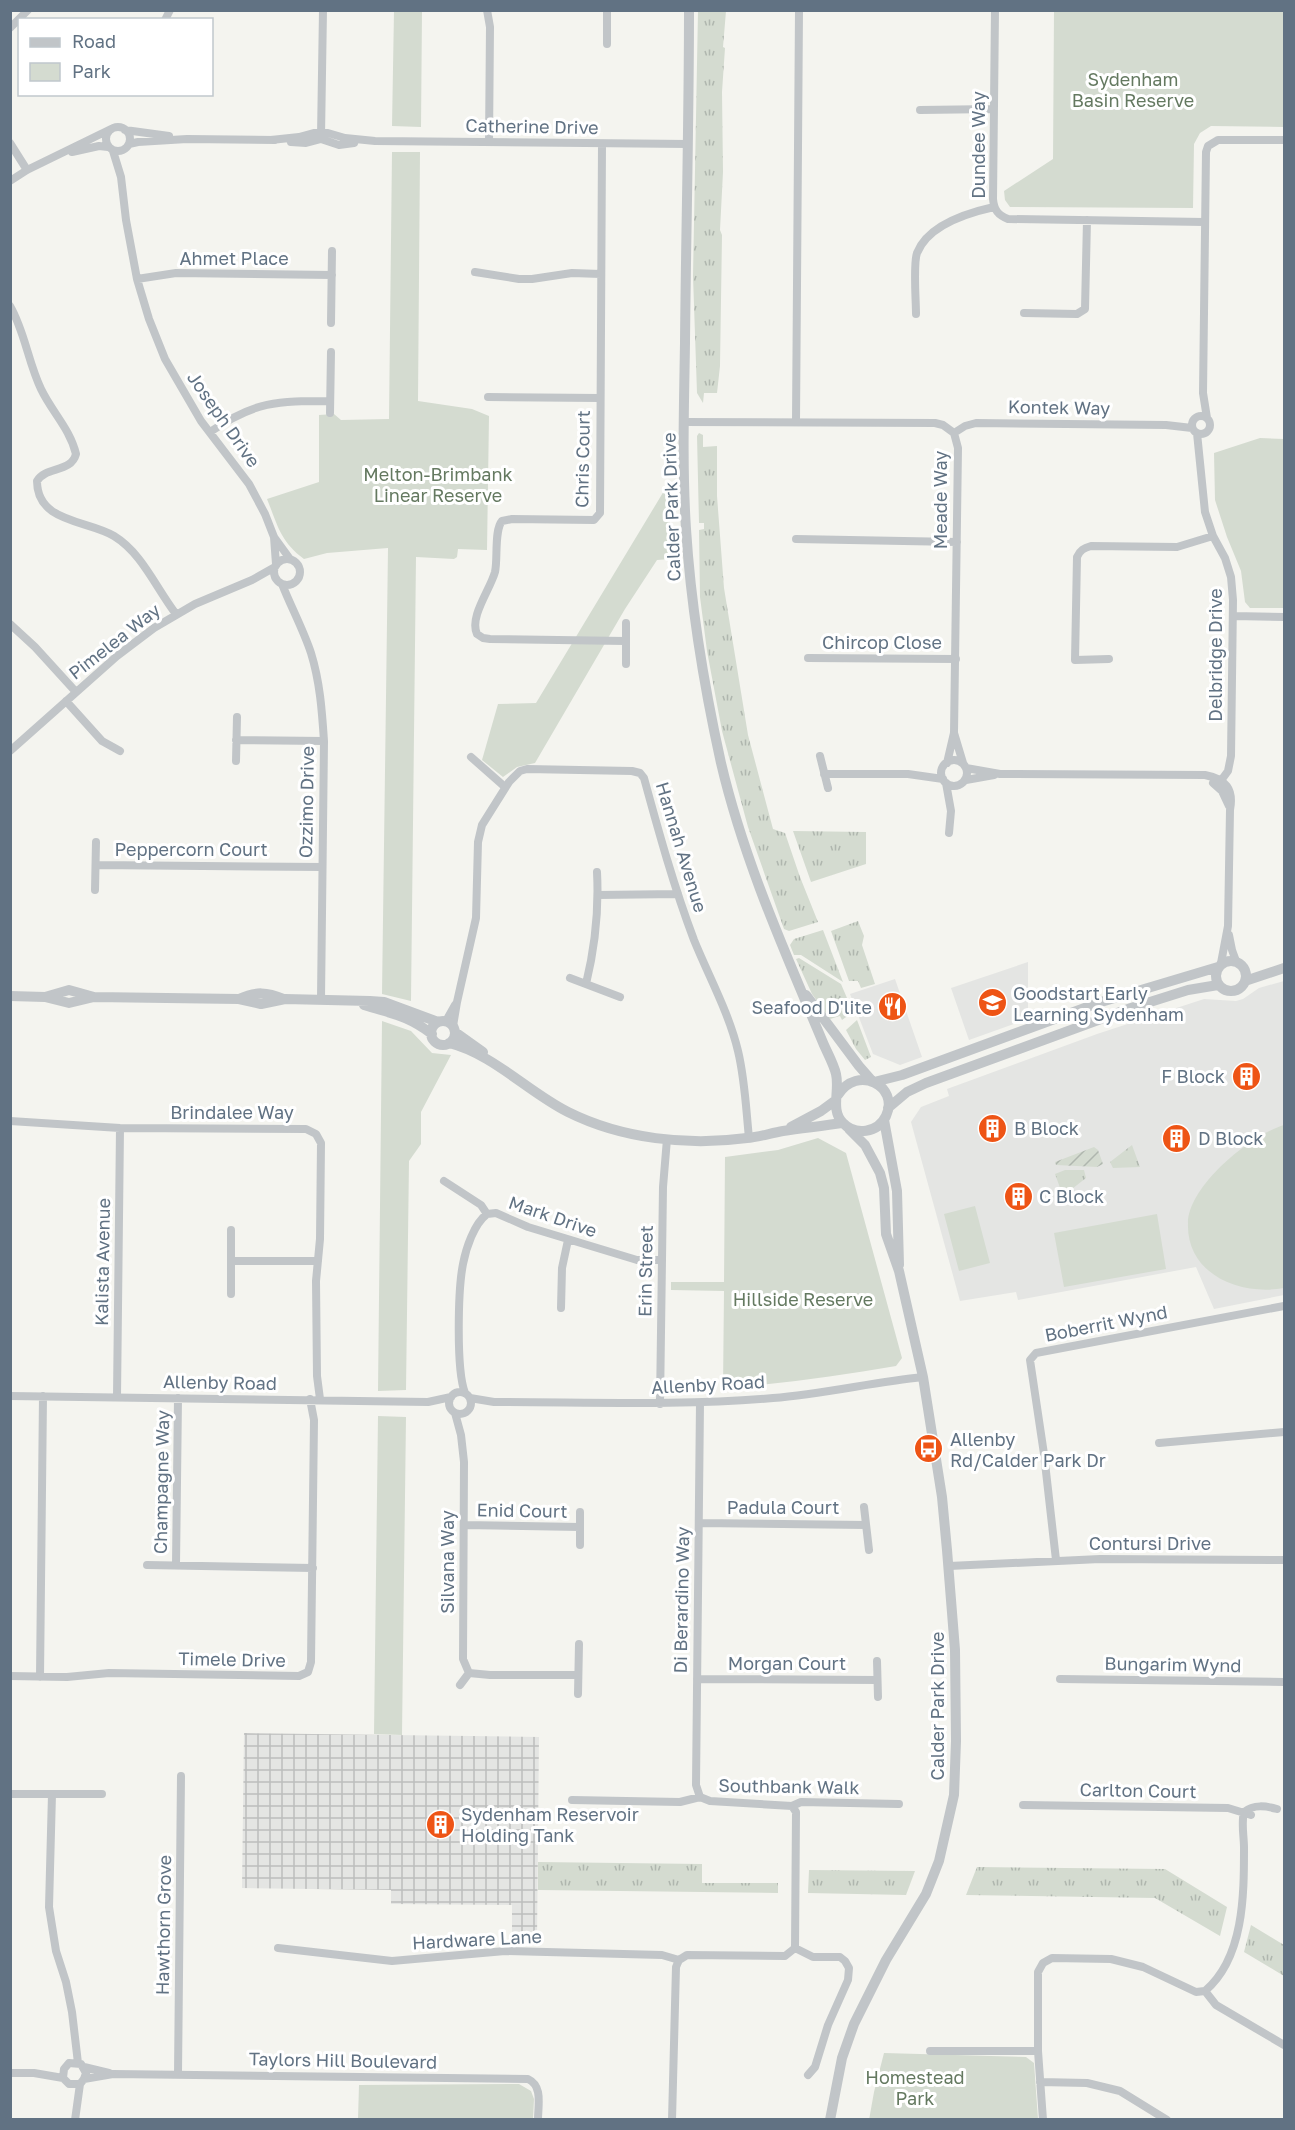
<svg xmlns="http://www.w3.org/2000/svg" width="1295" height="2130" font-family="'Golos Text',sans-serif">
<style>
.built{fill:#e4e5e3}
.industrial{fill:url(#industrial-grid)}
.grass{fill:url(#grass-tufts)}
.park{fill:#d4dbd0}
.garden{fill:url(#garden-furrows)}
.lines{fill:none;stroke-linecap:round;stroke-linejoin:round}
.minor{stroke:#c1c5c8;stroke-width:8}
.tertiary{stroke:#c1c5c8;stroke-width:10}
.labels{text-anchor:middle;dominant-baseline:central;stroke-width:6;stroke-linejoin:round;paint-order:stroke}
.park-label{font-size:18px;fill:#647960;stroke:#fff}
.street-label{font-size:18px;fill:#617283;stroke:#fff}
.poi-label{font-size:18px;fill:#617283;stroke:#fff;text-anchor:start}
</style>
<defs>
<pattern id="industrial-grid" width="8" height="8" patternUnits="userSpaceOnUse" patternTransform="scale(1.5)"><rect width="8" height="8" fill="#e4e5e3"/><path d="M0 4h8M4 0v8" fill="none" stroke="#bcbebd"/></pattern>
<pattern id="grass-tufts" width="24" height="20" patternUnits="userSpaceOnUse" patternTransform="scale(1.5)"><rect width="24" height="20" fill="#d4dbd0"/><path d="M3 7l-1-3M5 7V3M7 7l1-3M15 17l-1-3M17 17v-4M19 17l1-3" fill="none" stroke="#afb6ae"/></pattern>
<pattern id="garden-furrows" width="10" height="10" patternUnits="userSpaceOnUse" patternTransform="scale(1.5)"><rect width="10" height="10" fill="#d4dbd0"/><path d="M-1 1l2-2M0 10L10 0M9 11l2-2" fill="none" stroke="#afb6ae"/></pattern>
</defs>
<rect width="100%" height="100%" fill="#f4f4ef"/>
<path class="built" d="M1028 962V1019L969 1040 951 988Z
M895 979 922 1057 900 1065 873 1054 850 994Z
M1284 981V1295L1214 1309 1196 1267 1018 1300 1016 1292 960 1301 911 1122 921 1107 949 1096 947 1089 1097 1034 1204 999 1236 1001 1243 999 1259 988Z"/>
<path class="industrial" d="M244 1733 539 1737 537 1942H512V1905L391 1904V1890L242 1888Z"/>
<path class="grass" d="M698 11H726L723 47 725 48 722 92 723 172 720 230 722 235 720 366 717 393H704L703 403 697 393 693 276Z
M699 433 703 435V447L717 446V496L724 588 748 735 773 829 785 833 800 877 818 922 789 931 784 929 748 827 722 731 707 651 700 597 699 530 704 529V523H699L697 436Z
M793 831 866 832V864L811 882Z
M858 921 864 936 862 945 875 984 861 988 858 981H849L831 931Z
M823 930 843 982 801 955H794L790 945 794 939Z
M799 958 841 984 853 1012 842 1020 840 1016 830 1019 812 994 796 959Z
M857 1020 871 1057 865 1060 856 1049 846 1030Z
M1132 1145 1140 1167 1113 1168 1110 1162Z
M1065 1170H1084L1086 1178 1063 1196 1055 1174Z
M538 1862 702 1864V1883H778V1893L538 1890Z
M977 1867 1165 1869 1227 1907 1220 1936 1155 1898 966 1895Z
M809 1870 915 1871 906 1895 808 1893Z
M1251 1925 1284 1945V1976L1244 1952Z"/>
<path class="park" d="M394 11H422L421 127 392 126Z
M1054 11H1284V127L1211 126 1200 133 1194 144 1193 208 1010 207 1005 200 1004 191 1053 159Z
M392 152H420L418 401 472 409 489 416 487 550 458 549 457 557 454 559 416 557 411 1001 382 994 388 548 327 553 304 559C280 541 278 526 267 499L319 482V415L334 414 341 420 389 419Z
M1260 438 1284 439V608H1250L1245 602 1241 571 1227 537 1215 500 1214 453Z
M670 481V559L657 560 625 609 535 763 517 767 503 777 482 760 498 704 536 703Z
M382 1021 411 1031 432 1053 451 1055 421 1112V1144L409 1161 406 1390 378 1391Z
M1284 1125V1288C1241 1296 1186 1275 1188 1223 1189 1185 1251 1135 1284 1125Z
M818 1138 846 1153 902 1358 896 1366C839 1376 781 1384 723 1388L724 1291 671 1290V1282H724L725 1157 778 1150Z
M975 1206 990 1263 959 1271 944 1214Z
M1157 1214 1166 1269 1064 1287 1054 1233Z
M378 1416 406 1417 402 1735 374 1734Z
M884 2053 1026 2057 1034 2063 1038 2119 869 2120 874 2092Z
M519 2084 531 2091 534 2099 533 2119H358L359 2085Z"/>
<path class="garden" d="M1094 1147 1098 1150 1103 1164 1097 1167 1056 1165 1055 1162Z"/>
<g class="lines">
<path class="minor" d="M487 10 490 27 489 142
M995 10 993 199C994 210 998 215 1008 219L1204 222
M165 20 170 10
M10 28 28 10
M607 44V10
M920 110 994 109
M106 139a12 12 0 1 1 24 0a12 12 0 1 1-24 0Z
M125 130 169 136
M321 136 323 10
M271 140 299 137 321 131 345 138 375 141 688 144
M291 142 306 143 321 139 339 145 354 143
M10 143 27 170
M129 144 138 142 187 139 275 140
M602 144 600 513 594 520 512 519 502 521C494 530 498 559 495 572 490 590 469 617 477 634L483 638 490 639 625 641
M113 151 121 177 126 220 137 279 149 319 165 359 201 421 249 484 265 514 274 537 290 559
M72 152 99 146 108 147
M10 181 27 170 111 129
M475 272 519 279H532L572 273 601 274
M137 279 176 273 332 275
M10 306C25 332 28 362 41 389 52 412 70 429 76 454 71 473 46 466 37 481 37 523 88 520 114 536 142 553 156 588 176 614
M1024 313 1077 314 1085 309 1087 220
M916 314C916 300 913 264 917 253 928 225 967 213 994 207
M331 323 332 251
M488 397 600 398
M330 413 331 352
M1192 425a9 9 0 1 1 18 0a9 9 0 1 1-18 0Z
M1207 418 1203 393 1206 152 1208 146 1218 140H1284
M684 422 935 423 943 425 954 433 958 448 954 733 947 763
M796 422 799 10
M210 432C255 401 277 401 330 401
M954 433 965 426 976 423 1166 425 1192 428
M1197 433 1205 512 1213 536 1225 558 1231 577 1233 600 1231 756 1228 771 1217 786
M274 537 276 564
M796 539 957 542
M274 572a13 13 0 1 1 26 0a13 13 0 1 1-26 0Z
M282 584C291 607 303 629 311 653 320 682 322 711 324 741L321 999
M1233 616 1284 617
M10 624 35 647 76 692
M808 658 956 659
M1109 659 1075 660 1077 557C1080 550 1084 548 1091 546L1177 547 1213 536
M626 664V623
M66 701 102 741 120 751
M954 733 963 763
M236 740 324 741
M10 751 117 656 154 628 195 604 252 580 275 567
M820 756 828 788
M471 757 505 787
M941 773a13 13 0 1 1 26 0a13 13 0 1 1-26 0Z
M236 761 237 717
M966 768 1000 774 1205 775C1226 779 1234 789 1230 810L1228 926 1221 963
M824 774H908L943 779
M966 780 994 775
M946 783 951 811 949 833
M1213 783 1222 791 1229 806
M96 865 322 867
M95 890 96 842
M598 895 678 894
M1229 935 1232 950 1236 961
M570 978 620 997
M586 984C595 947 599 910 597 872
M446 1021 455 1005
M453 1026 457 1002 476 918 478 842 482 825 509 782 520 771 527 769 632 771 640 773 644 778C659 833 674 887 694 940 709 977 729 1013 738 1051 745 1080 746 1109 749 1138
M10 1121 120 1128 306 1129 316 1134 321 1143 320 1239 316 1281 317 1376 320 1399
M444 1181 481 1205 487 1214 496 1213 528 1227 637 1260H662
M231 1230V1294
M231 1261H318
M561 1308 562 1268 568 1240
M449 1403a11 11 0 1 1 22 0a11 11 0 1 1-22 0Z
M465 1393C456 1370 458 1289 463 1264 466 1248 474 1224 487 1214
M10 1396 428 1402 451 1397
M117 1397 120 1128
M470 1398 494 1402C587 1402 680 1406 773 1398 824 1394 873 1382 923 1377
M660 1404 663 1187 667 1139
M455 1413 461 1435 464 1462 463 1659 469 1673 460 1685
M1159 1443 1284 1432
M864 1507 869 1550
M699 1523 866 1525
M464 1525 580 1527
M580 1545V1512
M1056 1560 1044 1454 1030 1360 1036 1353 1284 1306
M147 1565 313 1568
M176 1565 178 1398
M949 1566 1100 1559 1284 1560
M877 1661 878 1697
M469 1673 490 1675H578
M10 1676 67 1677 109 1673 299 1676 308 1672 311 1662 314 1420 310 1399
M40 1677 43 1396
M697 1679 877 1680
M1060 1679 1284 1682
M578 1694 579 1644
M10 1794H102
M52 1794 49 1907 56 1951 66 1982 72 2012 78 2063
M700 1797 696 1785 700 1403
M572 1800 680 1802 700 1797 710 1801 792 1806 801 1802 899 1804
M1023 1805 1228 1808 1251 1815
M278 1948 392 1961 505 1951 662 1955 679 1960
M795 1948 813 1957H840L845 1961 849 1968 848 1980 828 2025 815 2067 808 2075
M1205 1991C1244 1958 1244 1895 1244 1848 1244 1836 1241 1823 1244 1812 1254 1804 1266 1806 1277 1809
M1205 1991 1216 2005 1284 2045
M930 2051H1038
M84 2067 109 2073
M10 2073H34L63 2078
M178 2074 181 1776
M84 2079 113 2074 528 2079C543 2086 538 2105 538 2120
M1040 2082 1087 2083 1120 2091 1167 2120
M75 2120 80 2084 84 2079 86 2073 81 2064 69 2063 64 2069 63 2078 69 2084H80
M672 2120 676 1967 679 1960 687 1955 785 1956 795 1948 796 1812 792 1806
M1043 2120 1038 2051V1972L1043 1963 1052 1958 1111 1959 1143 1967 1196 1992 1205 1991"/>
<path class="tertiary" d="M689 10C689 121 686 232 685 343 684 405 682 467 686 529 691 608 704 686 721 763 744 861 785 952 824 1045 828 1054 834 1065 836 1074 840 1091 830 1110 843 1123 855 1136 878 1133 886 1116 900 1086 857 1064 838 1095
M1216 976a15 15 0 1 1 30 0a15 15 0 1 1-30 0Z
M1245 981 1284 968
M806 995 859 1066 873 1082
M10 996 45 997 69 1003 94 997 239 999 261 1004 285 999 370 1001 384 1002 438 1022
M45 997 69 990 94 997
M239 999C256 991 267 992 284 999
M364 1005C392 1014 407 1015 432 1034
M431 1033a12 12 0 1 1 24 0a12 12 0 1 1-24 0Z
M455 1032 483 1052
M449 1043C493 1054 528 1092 568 1112 622 1139 688 1146 747 1138 759 1137 771 1133 783 1131 803 1128 823 1126 842 1123
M874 1082 902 1075 1101 1002 1218 967
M888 1108 907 1092 926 1083 1131 1008 1188 990 1218 985
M884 1120 897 1191 899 1265
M791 1127 821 1111 836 1100
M830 2120 842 2058 854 2024 886 1960 926 1894 939 1861 954 1795 956 1741 955 1650 947 1550 942 1497 923 1377 899 1271 886 1234 884 1188 880 1173 865 1145 849 1129"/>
</g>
<defs>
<symbol id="school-disc" viewBox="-11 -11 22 22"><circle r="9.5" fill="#ee5415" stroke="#fff"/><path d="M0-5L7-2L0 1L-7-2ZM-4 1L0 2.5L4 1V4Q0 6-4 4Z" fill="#fff"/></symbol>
<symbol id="restaurant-disc" viewBox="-11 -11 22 22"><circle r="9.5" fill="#ee5415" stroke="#fff"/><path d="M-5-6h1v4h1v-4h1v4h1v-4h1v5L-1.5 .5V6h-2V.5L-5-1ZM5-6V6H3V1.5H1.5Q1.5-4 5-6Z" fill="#fff"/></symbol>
<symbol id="building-disc" viewBox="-11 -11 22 22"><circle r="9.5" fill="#ee5415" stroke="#fff"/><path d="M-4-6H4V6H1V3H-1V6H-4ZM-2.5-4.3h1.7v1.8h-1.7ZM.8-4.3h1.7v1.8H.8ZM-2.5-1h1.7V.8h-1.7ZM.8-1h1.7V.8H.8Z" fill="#fff"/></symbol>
<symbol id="bus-disc" viewBox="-11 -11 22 22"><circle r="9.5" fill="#ee5415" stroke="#fff"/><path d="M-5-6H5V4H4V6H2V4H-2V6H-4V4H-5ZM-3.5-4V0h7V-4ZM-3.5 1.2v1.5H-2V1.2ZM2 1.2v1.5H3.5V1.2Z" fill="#fff"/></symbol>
</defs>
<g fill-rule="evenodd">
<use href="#school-disc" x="976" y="986" width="33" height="33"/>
<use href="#restaurant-disc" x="876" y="990" width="33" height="33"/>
<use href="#building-disc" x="1230" y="1060" width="33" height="33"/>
<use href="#building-disc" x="976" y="1112" width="33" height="33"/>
<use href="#building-disc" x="1160" y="1122" width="33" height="33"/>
<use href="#building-disc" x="1002" y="1180" width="33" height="33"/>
<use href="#bus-disc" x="912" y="1432" width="33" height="33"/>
<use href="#building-disc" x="424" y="1808" width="33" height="33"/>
</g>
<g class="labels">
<g class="park-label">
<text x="1133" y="79">Sydenham<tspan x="1133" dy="21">Basin Reserve</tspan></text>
<text x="438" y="474">Melton-Brimbank<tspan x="438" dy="21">Linear Reserve</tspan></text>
<text x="803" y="1299">Hillside Reserve</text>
<text x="915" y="2077">Homestead<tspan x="915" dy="21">Park</tspan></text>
</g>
<g class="street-label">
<text transform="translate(532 126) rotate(1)">Catherine Drive</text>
<text transform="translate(978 145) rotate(-90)">Dundee Way</text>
<text x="234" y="258">Ahmet Place</text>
<text transform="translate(1059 407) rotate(1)">Kontek Way</text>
<text transform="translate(224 419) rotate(55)">Joseph Drive</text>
<text transform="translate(582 459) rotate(-89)">Chris Court</text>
<text transform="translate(940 500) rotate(-90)">Meade Way</text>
<text transform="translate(671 507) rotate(-92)">Calder Park Drive</text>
<text transform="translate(114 641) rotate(-38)">Pimelea Way</text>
<text x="882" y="642">Chircop Close</text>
<text transform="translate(1215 655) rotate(-90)">Delbridge Drive</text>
<text transform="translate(306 802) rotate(-89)">Ozzimo Drive</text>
<text transform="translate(682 847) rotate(73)">Hannah Avenue</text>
<text x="191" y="849">Peppercorn Court</text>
<text x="232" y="1112">Brindalee Way</text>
<text transform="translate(553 1216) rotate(19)">Mark Drive</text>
<text transform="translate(102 1262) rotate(-89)">Kalista Avenue</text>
<text transform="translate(645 1271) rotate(-89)">Erin Street</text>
<text transform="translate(1106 1323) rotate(-11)">Boberrit Wynd</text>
<text transform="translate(220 1382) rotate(1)">Allenby Road</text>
<text transform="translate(708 1384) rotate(-3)">Allenby Road</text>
<text transform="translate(161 1482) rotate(-89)">Champagne Way</text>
<text x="783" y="1507">Padula Court</text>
<text transform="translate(522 1510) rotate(1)">Enid Court</text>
<text x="1150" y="1543">Contursi Drive</text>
<text transform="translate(447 1562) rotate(-90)">Silvana Way</text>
<text transform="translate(681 1600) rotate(-89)">Di Berardino Way</text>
<text transform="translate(232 1659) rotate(1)">Timele Drive</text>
<text x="787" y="1663">Morgan Court</text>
<text transform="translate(1173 1664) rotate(1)">Bungarim Wynd</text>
<text transform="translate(937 1706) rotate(-90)">Calder Park Drive</text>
<text transform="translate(789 1786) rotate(1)">Southbank Walk</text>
<text transform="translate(1138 1790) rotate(1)">Carlton Court</text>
<text transform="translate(163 1925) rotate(-89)">Hawthorn Grove</text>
<text transform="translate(477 1939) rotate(-3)">Hardware Lane</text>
<text transform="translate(343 2060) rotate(1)">Taylors Hill Boulevard</text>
</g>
<g class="poi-label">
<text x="1013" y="993">Goodstart Early<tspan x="1013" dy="21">Learning Sydenham</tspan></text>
<text x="872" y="1007" text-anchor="end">Seafood D'lite</text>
<text x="1225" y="1076" text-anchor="end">F Block</text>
<text x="1014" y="1128">B Block</text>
<text x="1198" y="1138">D Block</text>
<text x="1039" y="1196">C Block</text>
<text x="950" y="1439">Allenby<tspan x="950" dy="21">Rd/Calder Park Dr</tspan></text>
<text x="461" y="1814">Sydenham Reservoir<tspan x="461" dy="21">Holding Tank</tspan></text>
</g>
</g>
<rect width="1295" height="2130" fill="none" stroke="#617283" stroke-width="24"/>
<rect x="18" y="18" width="195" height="78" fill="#ffffff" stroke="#c0c7cd" stroke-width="1.5"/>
<rect x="30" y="38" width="30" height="9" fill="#c1c5c8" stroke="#c0c7cd" stroke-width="1.5"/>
<text x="72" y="48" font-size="18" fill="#617283">Road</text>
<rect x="30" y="63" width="30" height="18" fill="#d4dbd0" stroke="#c0c7cd" stroke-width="1.5"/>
<text x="72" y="78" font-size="18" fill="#617283">Park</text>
</svg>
